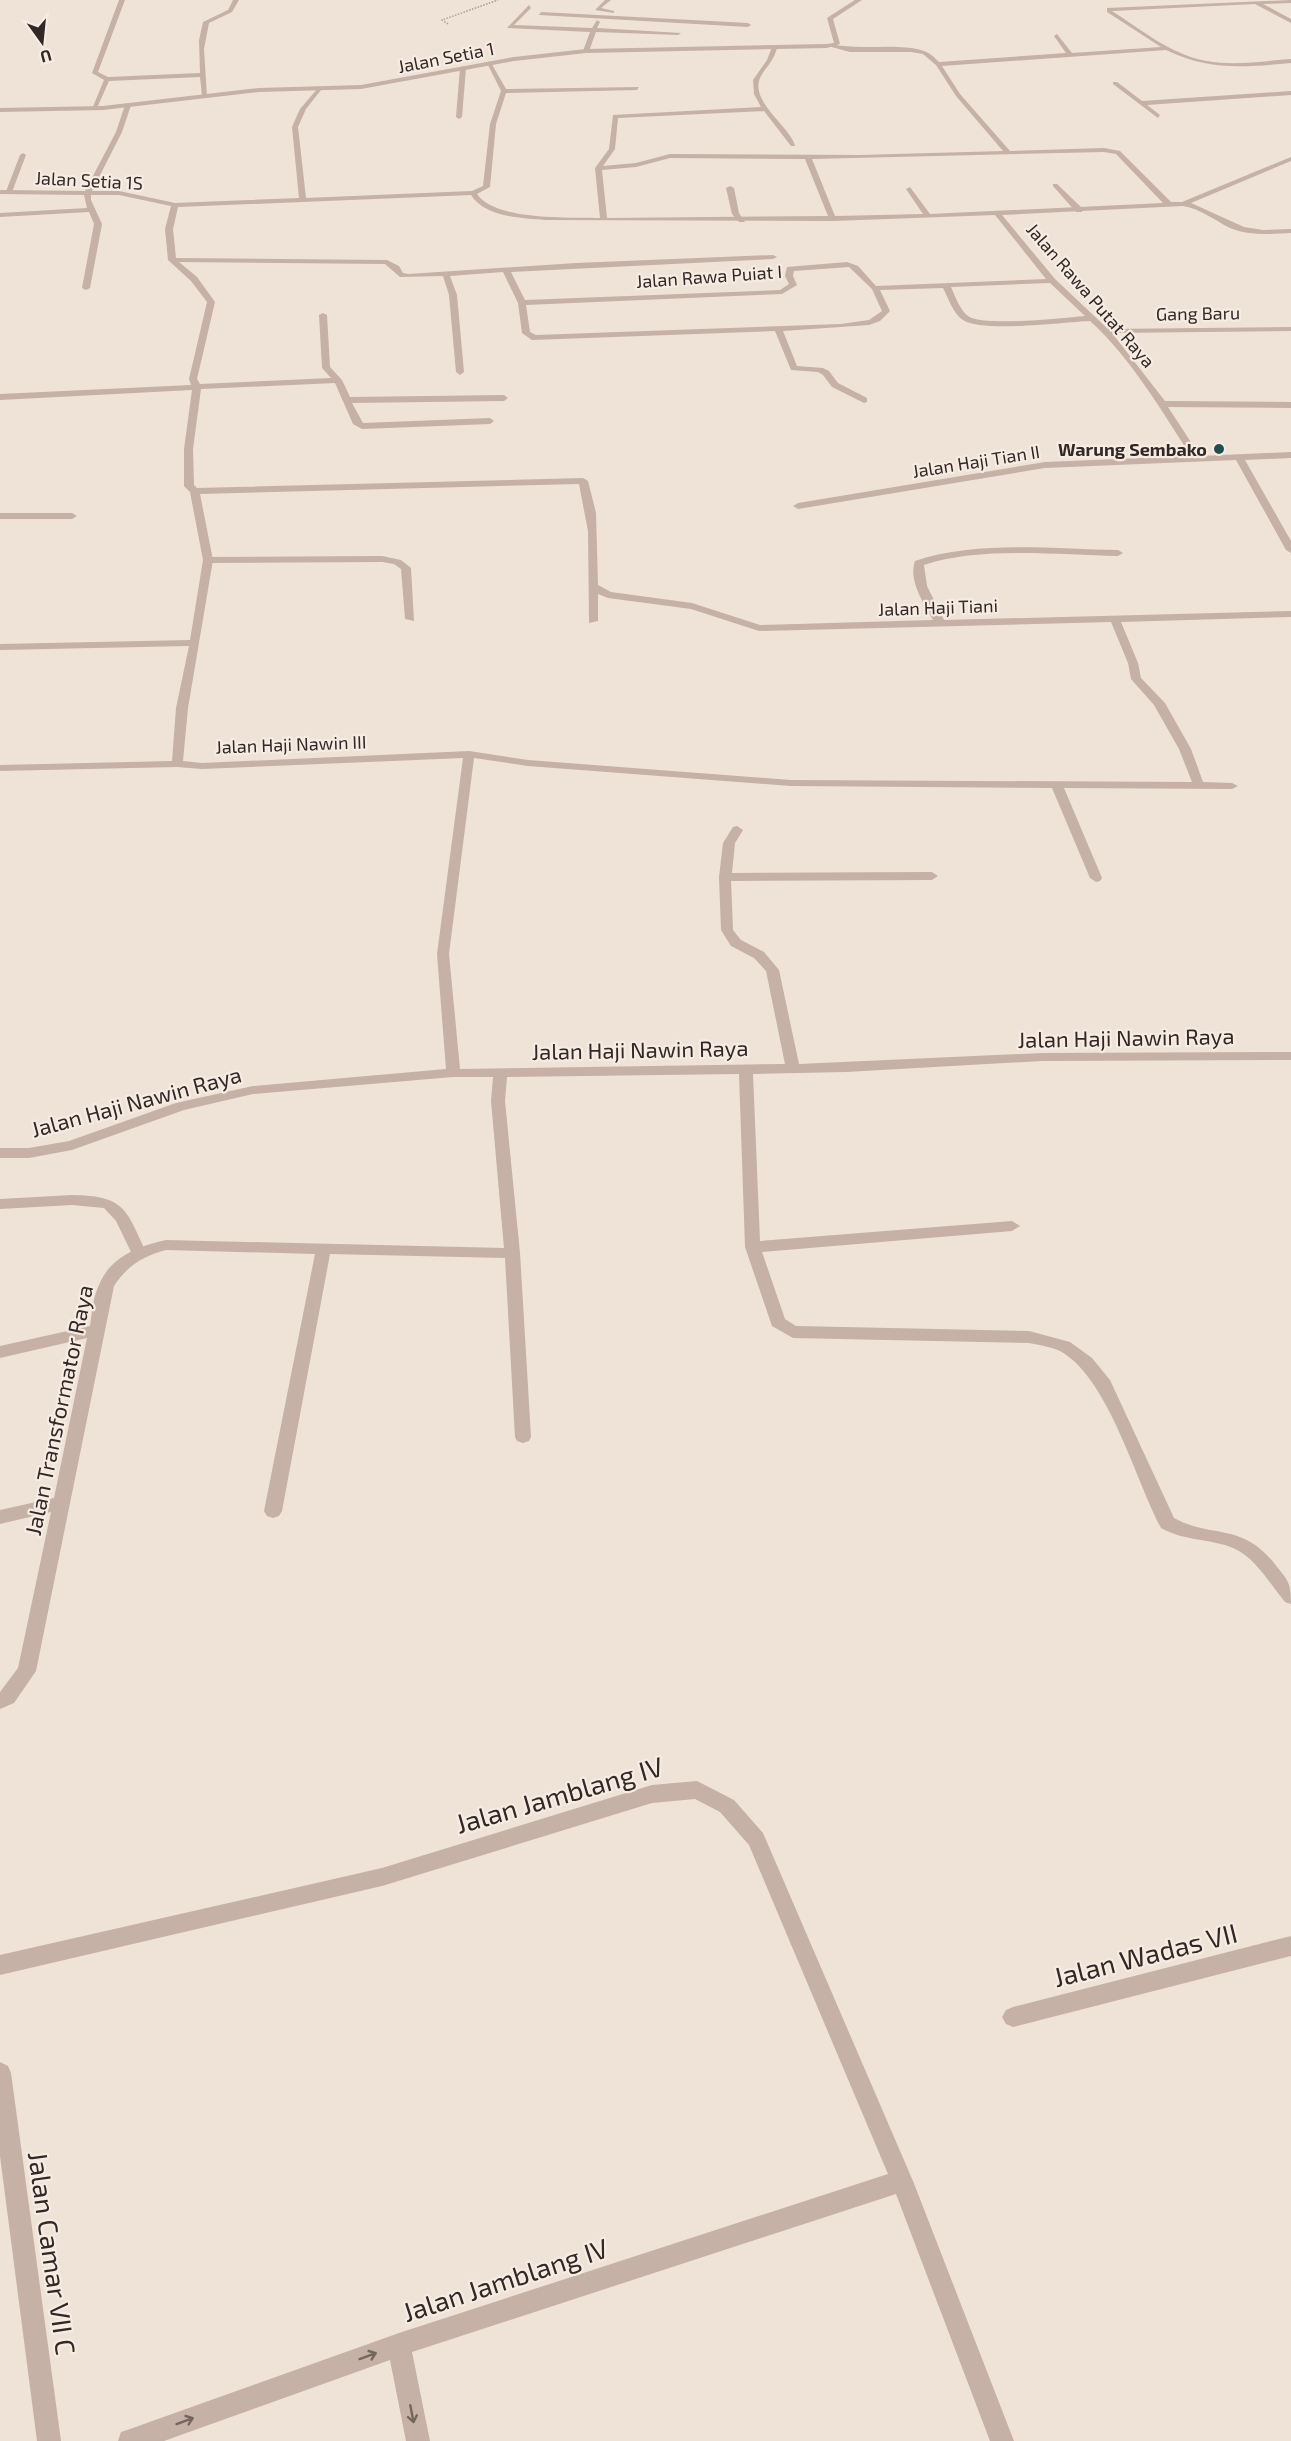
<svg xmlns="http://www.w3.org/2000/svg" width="1291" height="2441" font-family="'Exo 2',sans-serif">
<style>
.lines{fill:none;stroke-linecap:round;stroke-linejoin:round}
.path{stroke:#b19b8f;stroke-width:1.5;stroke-dasharray:1.5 1.5;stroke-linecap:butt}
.service{fill:#c5b1a5;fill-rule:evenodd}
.minor{fill:#c5b1a5;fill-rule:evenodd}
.tertiary{fill:#c5b1a5;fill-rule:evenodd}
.oneway{stroke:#74665f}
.poi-dot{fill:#1e5050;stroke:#f7ece3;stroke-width:2}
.labels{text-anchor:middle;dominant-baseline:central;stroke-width:4.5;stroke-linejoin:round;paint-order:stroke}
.far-street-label{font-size:18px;fill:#322825;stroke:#f7ece3}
.far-poi-label{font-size:18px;font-weight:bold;fill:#322825;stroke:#f7ece3;text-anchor:end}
.street-label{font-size:22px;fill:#322825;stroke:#f7ece3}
.near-street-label{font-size:27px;fill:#322825;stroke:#f7ece3}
</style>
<rect width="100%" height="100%" fill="#efe2d7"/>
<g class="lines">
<path class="path" d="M448 24 442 20 498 0"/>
<path class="service" d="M23 153 26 155 12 192 5 194 20 155Z
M1053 184H1057L1082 208V212H1076L1053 186Z
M730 186 734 188 739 213 745 222H739L732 214 726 188Z
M382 556 401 560 411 568 414 621 405 619 401 569 394 564 382 562 208 563 203 560 208 557Z
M72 1195C124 1196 126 1208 146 1252L143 1256H133L116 1221 104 1208 72 1205 0 1209V1199Z"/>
<path class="minor" d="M119 0H125L98 72 108 77 200 73 199 40 203 22 228 10 233 0H239L232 12 209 23 204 49 207 97 202 96 200 77 109 81 97 108 92 109 104 80 92 73Z
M605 0H611L601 8 614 11V13L595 10Z
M1291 0V3L1263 4 1291 19V23L1255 4 1112 11C1142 30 1171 55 1207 61 1234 66 1263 61 1291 59V63C1245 67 1209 71 1166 50L942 66 960 94 1010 151 1104 148 1120 151 1171 202H1182L1291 157V161L1191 203 1244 227 1263 230 1291 229V233C1271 234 1249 236 1230 228 1214 220 1201 209 1183 206L1002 215 1055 279 1108 329 1291 327V331L1112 333 1165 401 1291 402V408L1168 407 1200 456 1291 452V458L1245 460 1291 541V553L1286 550 1236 460 1045 468 798 509 793 506 798 503 1045 462 1191 456C1161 410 1131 358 1090 321 1064 322 983 333 963 320 953 314 948 297 943 288L880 290 890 311 880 321 869 325 783 331 797 366 823 368 829 371 838 383 867 398V402L864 403 832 387 823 375 818 372 791 370 775 331 532 340 522 333 518 303 503 272 450 276 457 295 464 372 460 375 456 372 449 295 443 276 400 277 385 264 179 262 197 277 215 302 197 379 200 384 331 378 322 368 319 315 323 313 327 315 330 367 342 380 350 397 504 395 508 398 504 401 352 403 363 423 490 418 494 421 490 424 362 429 353 424 335 383 201 389 193 449 194 485 197 488 583 478 588 481 596 513 598 585 611 592 692 603 760 625 933 620C924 603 908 581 915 561 976 540 1054 549 1118 550L1123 553 1118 556C1061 555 978 546 924 565L927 586 944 620 1291 611V617L1121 622 1138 663 1141 678 1165 703 1191 749 1203 782 1232 783 1238 786 1232 789 1064 788 1102 878 1100 881 1096 882 1090 878 1052 788 791 786 528 766 474 758 449 954 460 1069 785 1064 766 971 754 958 731 946 721 930 719 877 723 843 733 827 737 826 743 830 735 843 732 873 932 872 938 876 932 880 731 881 733 930 741 940 764 952 779 970 799 1064 1042 1053 1291 1052V1060L1042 1061 846 1072 753 1074 760 1241 1012 1221 1020 1226 1012 1231 762 1252 785 1319 796 1326 1029 1331 1070 1342 1092 1358 1110 1380 1174 1518C1213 1539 1241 1522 1274 1563 1288 1581 1291 1581 1291 1604L1285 1602C1270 1584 1255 1557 1233 1548 1209 1538 1187 1542 1161 1528 1135 1479 1108 1377 1060 1351 1051 1347 1039 1345 1029 1343L793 1338 772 1326 745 1247 739 1074 507 1077 505 1101 520 1253 531 1437 529 1441 523 1443 517 1441 515 1437 505 1258 330 1254 282 1511 279 1516 273 1518 267 1516 264 1511 315 1254 166 1250C143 1256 127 1266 114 1286L36 1671 14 1703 0 1709V1692L18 1668 51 1512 0 1524V1510L54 1498 87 1338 0 1358V1346L90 1326C92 1313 93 1297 99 1285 110 1257 139 1246 166 1240L504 1248 491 1101 493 1077H453L253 1094 184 1110 72 1150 29 1158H0V1148H29L69 1141 176 1103 253 1086 446 1069 437 954 463 758 202 769 177 767 0 771V765L172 761 176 708 189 646 0 650V644L190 640 203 560 190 492 184 486V449L192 390 0 400V394L191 385 189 379 207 302 191 281 168 260 165 229 171 206 119 195H91V200L102 224 90 288 86 290 82 288 94 224 89 212 0 217V213L87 208 84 195 0 194V190L85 191 116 132 125 105 128 103 131 105 122 132 92 191H119L175 203 299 198 292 127 300 109 318 88 321 90 306 109 298 127 306 198 472 191 483 186 490 124 501 91 487 63 490 61 506 89 639 87 637 90 506 93 496 124 490 187 477 194C495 221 570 217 600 218L595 168 609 149 613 115 761 107 754 94 753 80 767 60 772 47 777 48C773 64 762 70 759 81 753 104 791 128 795 146H791L764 111 618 118 615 149 603 166 636 163 670 154 860 155 1003 151 956 96 936 65 923 54 911 52H850L828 46 831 44C861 51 897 42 924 51 930 53 935 58 939 62L1066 53 1054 36 1057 34 1072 53 1161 47 1107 12V8ZM1104 152 1116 154 1163 203 930 214 910 187 906 189 923 214 835 216 812 159ZM670 158 805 159 828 216 607 218 602 170 636 167ZM471 195C485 217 521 218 545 220L833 221 995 215 1046 279 876 286 858 266 847 262 787 267 785 276 789 284 780 290 525 300 511 272 773 259 777 257 773 255 576 263 408 274 403 273 399 266 387 260 176 258 173 229 178 207ZM849 267 872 289 882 311 869 320 841 324 536 335 530 332 526 305 782 294 797 285 793 276 794 271ZM1050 283 1085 316C1064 318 983 327 968 316 960 310 955 296 951 287ZM579 484 588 531 589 623 598 621V594L608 598 691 609 759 631 1111 622 1128 663 1131 679 1154 705 1179 749 1192 782 791 780 528 760 469 751 202 763 183 761 188 708 213 560 200 494Z
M529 5 531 8 514 25 592 28 597 20 600 22 597 28 681 33 678 35 596 32 589 51 586 53 583 51 590 32 507 28Z
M541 12 748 23 751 25 748 27 539 15Z
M463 66 466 68 462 117 459 119 456 117 460 68Z
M1113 82H1117L1142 101 1291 91V95L1147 105 1160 115 1158 118 1113 84Z
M0 513H72L77 516 72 519H0Z
M697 1781 734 1800 763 1833 913 2181 1014 2441H990L896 2194 412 2352 430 2441H406L390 2360 164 2441H118L121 2432 130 2429 399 2333 888 2174 749 1845 720 1812 695 1799 652 1803 382 1886 0 1975V1955L382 1868 652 1785Z
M1291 1936V1956L1013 2027 1006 2024 1002 2017 1006 2010 1013 2007Z
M0 2062 8 2066 11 2073 61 2441H37L0 2156Z"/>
<path class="tertiary" d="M855 0H862L833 19 840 44 827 48 586 53 514 61 361 89 259 92 103 110 0 112V108L103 106 259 88 361 85 514 57 586 49 827 44 834 43 827 18Z"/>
</g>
<defs><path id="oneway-shaft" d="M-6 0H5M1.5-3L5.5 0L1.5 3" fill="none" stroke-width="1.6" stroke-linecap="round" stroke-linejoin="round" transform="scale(1.5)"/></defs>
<g class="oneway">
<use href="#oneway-shaft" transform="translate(368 2356) rotate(-20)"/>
<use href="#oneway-shaft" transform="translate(412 2414) rotate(79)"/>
<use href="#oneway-shaft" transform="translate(185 2421) rotate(-20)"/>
</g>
<circle class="poi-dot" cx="1219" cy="449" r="6"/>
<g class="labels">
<g class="far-street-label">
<text transform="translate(446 57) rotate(-11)">Jalan Setia 1</text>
<text transform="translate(89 180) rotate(3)">Jalan Setia 1S</text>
<text transform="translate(709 276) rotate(-4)">Jalan Rawa Puiat I</text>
<text transform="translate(1091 295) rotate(49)">Jalan Rawa Putat Raya</text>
<text transform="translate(1198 313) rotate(-1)">Gang Baru</text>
<text transform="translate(976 461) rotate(-9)">Jalan Haji Tian II</text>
<text transform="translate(938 607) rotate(-2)">Jalan Haji Tiani</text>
<text transform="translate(291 744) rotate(-2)">Jalan Haji Nawin III</text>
</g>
<g class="far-poi-label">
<text x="1207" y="449">Warung Sembako</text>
</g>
<g class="street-label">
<text transform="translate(1126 1037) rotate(-1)">Jalan Haji Nawin Raya</text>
<text transform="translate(640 1049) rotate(-1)">Jalan Haji Nawin Raya</text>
<text transform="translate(136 1101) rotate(-15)">Jalan Haji Nawin Raya</text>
<text transform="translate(58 1410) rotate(-78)">Jalan Transformator Raya</text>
</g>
<g class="near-street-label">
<text transform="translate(559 1794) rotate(-16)">Jalan Jamblang IV</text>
<text transform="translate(1145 1954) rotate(-14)">Jalan Wadas VII</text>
<text transform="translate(53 2253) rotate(82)">Jalan Camar VII C</text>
<text transform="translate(505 2279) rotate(-18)">Jalan Jamblang IV</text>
</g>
</g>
<g transform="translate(42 42) rotate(165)" stroke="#f7ece3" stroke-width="4.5" paint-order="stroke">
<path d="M0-4.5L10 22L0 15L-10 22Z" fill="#322825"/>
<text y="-9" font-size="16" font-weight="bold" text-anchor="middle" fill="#322825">U</text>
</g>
</svg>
